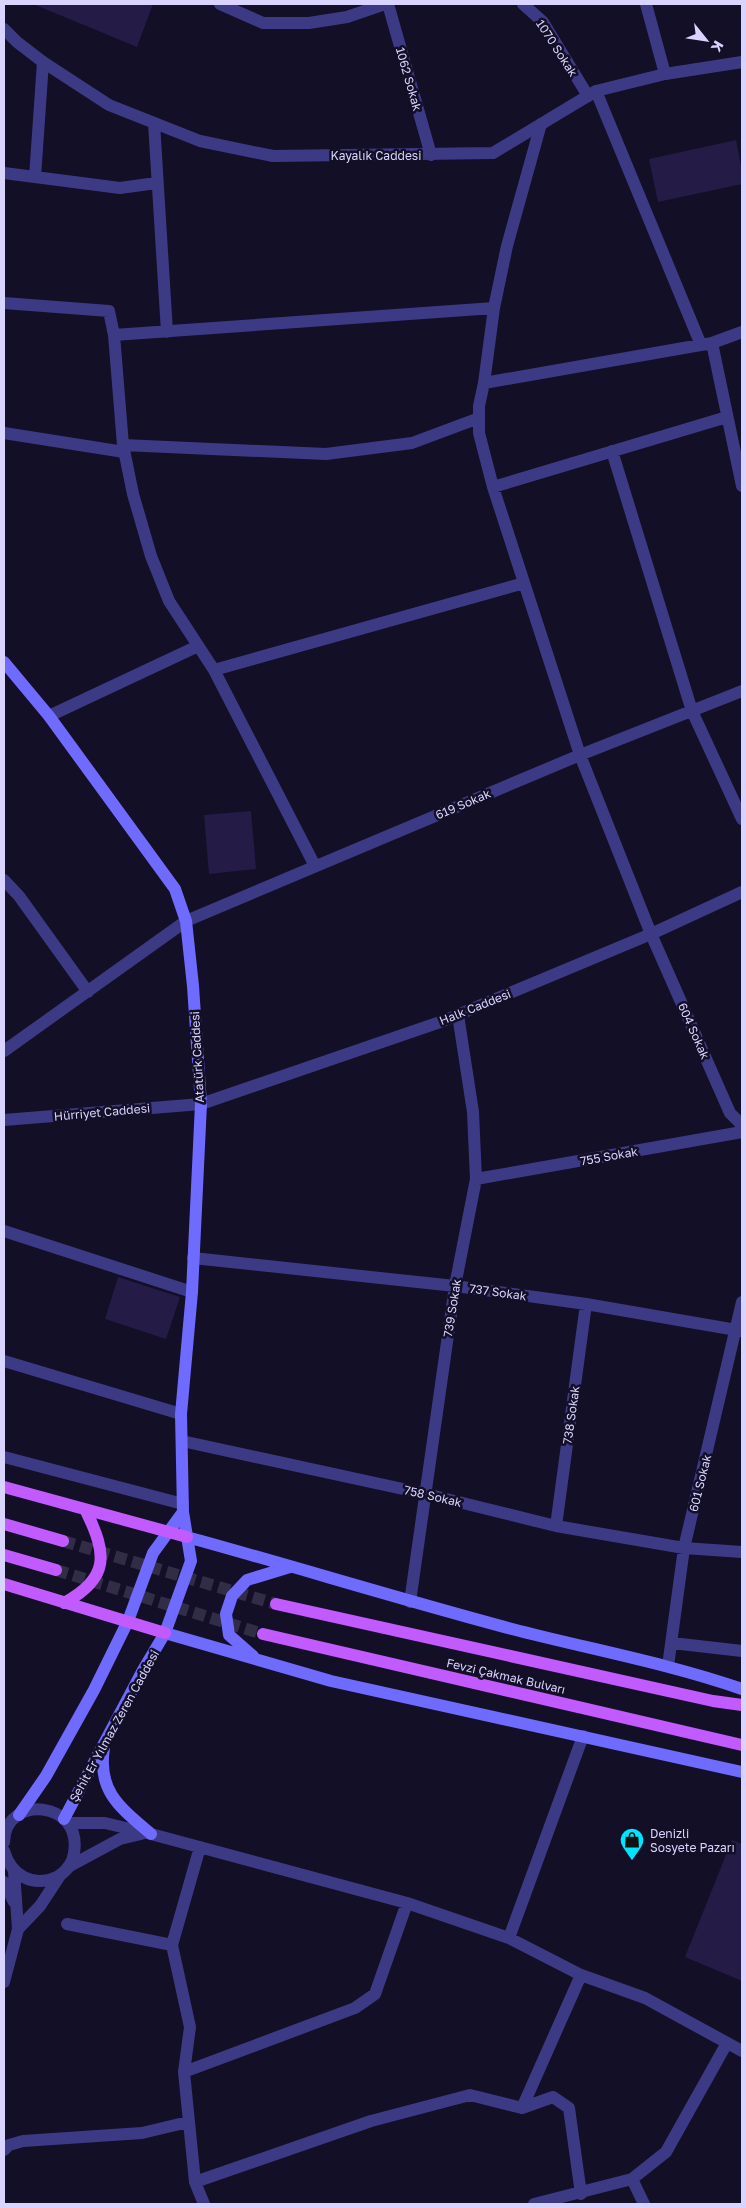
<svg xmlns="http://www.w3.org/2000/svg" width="746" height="2208" font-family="'Golos Text',sans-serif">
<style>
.building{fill:#241b47}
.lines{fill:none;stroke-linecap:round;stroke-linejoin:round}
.primary-tunnel{stroke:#312d47;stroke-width:12;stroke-dasharray:12 6;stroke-linecap:butt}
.minor{stroke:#3d3a85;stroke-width:12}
.tertiary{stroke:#3d3a85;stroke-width:12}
.secondary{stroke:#6f6bff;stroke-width:12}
.primary{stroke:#c25bff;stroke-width:12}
.labels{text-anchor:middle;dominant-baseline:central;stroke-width:5;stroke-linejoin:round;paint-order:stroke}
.street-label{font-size:12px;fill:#d9d4ff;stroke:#130f26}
.poi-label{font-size:12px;fill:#d9d4ff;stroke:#130f26;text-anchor:start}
</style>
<rect width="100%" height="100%" fill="#130f26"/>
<path class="building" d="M33 4H153L137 47Z
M736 140 742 171V184L658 202 649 159Z
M251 811 256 869 209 874 204 815Z
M118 1277 180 1297 166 1339 105 1319Z
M732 1840 742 1844V1981L685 1957Z"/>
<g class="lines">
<path class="primary-tunnel" d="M63 1541 276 1604
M56 1570 263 1634"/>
<path class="minor" d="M220 4 263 23H309L347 17 385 4
M388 4 431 155
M523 4 543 22 588 96
M646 4 665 74
M596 91 701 345
M154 123 167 332
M541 124 507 246 494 308 484 383 479 406V433L493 487 580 755 651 934 730 1113 742 1125
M4 173 120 188 156 183
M35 177 43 62
M4 303 109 311 114 335
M712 343 742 486
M484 383 712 343 742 332
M4 433 124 452
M123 445 326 454 412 443 479 418
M612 451 692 711 742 819
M493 487 727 417
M214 670 524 583
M49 716 198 646
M315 866 214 670 169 601 151 556 133 494 123 445 114 335 494 308
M4 880 19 896 88 992
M4 1051 186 921 580 755 742 691
M476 1179 742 1132
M4 1231 192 1292
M193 1258 455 1286 586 1304 742 1331
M4 1361 181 1414
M182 1441 426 1494 556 1526 684 1548 742 1552
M4 1457 183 1504
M556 1526 586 1304
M410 1602 455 1286 476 1179 473 1112 458 1015
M672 1643 742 1651
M668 1666 684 1548 742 1302
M69 1823H105L151 1834 407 1903 509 1938 581 1975 645 1998 742 2051
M200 1847 172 1945 190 2027 184 2072 195 2182 204 2204
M68 1867 120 1839 141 1834
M67 1924 172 1945
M509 1938 583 1736
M184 2072 355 2008 375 1994 407 1903
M522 2108 581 1975
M4 2150 9 2145 23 2141 142 2133 188 2122
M632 2179 644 2204
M195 2182 371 2121 470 2095 522 2108 553 2097 569 2108 581 2194
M534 2204 632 2179 666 2152 727 2043"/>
<path class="tertiary" d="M4 29 17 42 43 62 109 105 200 141 273 156 493 153 596 91 665 74 742 62
M4 1120 201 1104 443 1021 651 934 742 892
M4 1842C5 1794 83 1800 74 1853 73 1863 66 1872 57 1877 32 1888 11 1875 4 1851
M4 1882 14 1902
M18 1929 40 1906 61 1874
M4 1982 18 1929 14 1871"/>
<path class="secondary" d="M4 662 49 716 175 889 186 921 193 986 201 1104 192 1292 181 1414 183 1512 191 1561 165 1633 143 1670 64 1819
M187 1537C296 1567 403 1600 512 1629 589 1649 667 1663 742 1689
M165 1633 331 1681 742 1772
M253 1656 229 1635 226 1614 232 1596 247 1580 290 1567
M104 1748C97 1792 121 1808 151 1834
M19 1815 46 1776 94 1690 128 1621 153 1553 183 1512"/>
<path class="primary" d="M4 1487 187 1537
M4 1524 63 1541
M4 1555 56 1570
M4 1584 165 1633
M64 1603C110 1578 107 1554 86 1511
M276 1604 713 1701 742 1705
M263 1634 742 1745"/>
</g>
<defs>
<symbol id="shop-pin" viewBox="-11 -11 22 30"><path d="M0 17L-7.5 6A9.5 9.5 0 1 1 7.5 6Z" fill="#00e5ff" stroke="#130f26"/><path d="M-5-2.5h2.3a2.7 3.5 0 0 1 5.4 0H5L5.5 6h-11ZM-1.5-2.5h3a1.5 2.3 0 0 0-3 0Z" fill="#111"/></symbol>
</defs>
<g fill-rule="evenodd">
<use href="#shop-pin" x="618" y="1826" width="28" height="38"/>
</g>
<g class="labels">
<g class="street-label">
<text transform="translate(557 48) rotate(57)">1070 Sokak</text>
<text transform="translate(409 79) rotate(74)">1062 Sokak</text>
<text x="376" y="155">Kayalık Caddesi</text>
<text transform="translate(463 804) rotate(-23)">619 Sokak</text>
<text transform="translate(475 1007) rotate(-22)">Halk Caddesi</text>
<text transform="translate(694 1031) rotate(66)">604 Sokak</text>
<text transform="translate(197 1057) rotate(-93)">Atatürk Caddesi</text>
<text transform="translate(102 1112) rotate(-5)">Hürriyet Caddesi</text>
<text transform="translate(609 1156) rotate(-10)">755 Sokak</text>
<text transform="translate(498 1292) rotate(8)">737 Sokak</text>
<text transform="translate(452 1308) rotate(-81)">739 Sokak</text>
<text transform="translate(571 1415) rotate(-82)">738 Sokak</text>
<text transform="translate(700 1483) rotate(-76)">601 Sokak</text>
<text transform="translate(433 1496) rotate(13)">758 Sokak</text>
<text transform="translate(506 1676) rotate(13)">Fevzi Çakmak Bulvarı</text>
<text transform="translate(114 1726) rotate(-61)">Şehit Er Yılmaz Zeren Caddesi</text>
</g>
<g class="poi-label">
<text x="650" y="1833">Denizli<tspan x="650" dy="14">Sosyete Pazarı</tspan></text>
</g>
</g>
<rect width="746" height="2208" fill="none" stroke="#d9d4ff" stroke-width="10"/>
<g transform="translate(706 40) rotate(120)" stroke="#130f26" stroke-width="4" paint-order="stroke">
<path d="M0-4L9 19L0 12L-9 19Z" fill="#d9d4ff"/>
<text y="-8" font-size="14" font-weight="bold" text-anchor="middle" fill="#d9d4ff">K</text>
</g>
</svg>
